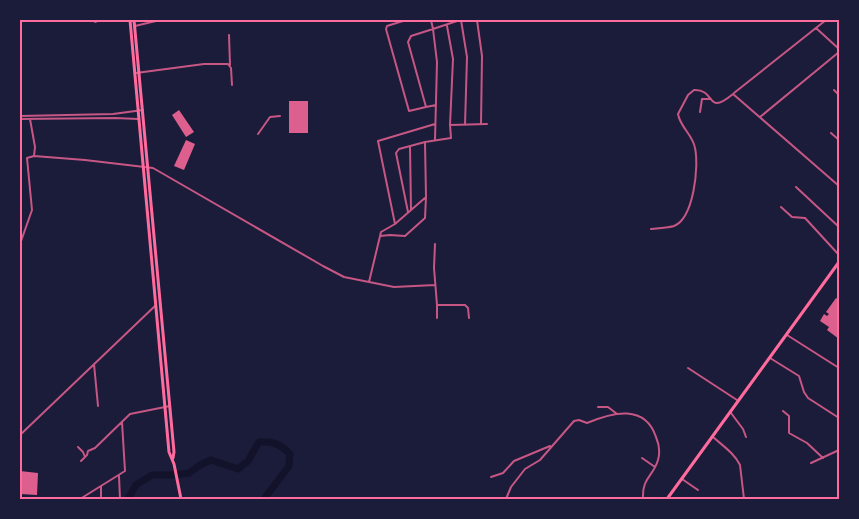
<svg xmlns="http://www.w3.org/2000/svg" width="859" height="519" font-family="Roboto,sans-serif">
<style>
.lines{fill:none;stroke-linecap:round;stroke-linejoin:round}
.river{stroke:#12122b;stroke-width:7}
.building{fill:#dd5f8e}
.minor{stroke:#c65784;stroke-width:2}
.secondary{stroke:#ff6b9d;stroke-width:3}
.trunk{stroke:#ff6b9d;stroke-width:3}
.neatline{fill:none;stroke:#ff6b9d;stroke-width:2}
</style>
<rect width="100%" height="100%" fill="#1b1b3a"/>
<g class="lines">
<path class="river" d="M128 499 136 485 152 475H173L189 473 200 465 211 460 238 469 248 461 259 442C273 441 280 444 290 454L289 466 264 499"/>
</g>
<path class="building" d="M289 101H308V133H289Z
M179 110 194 132 186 137 172 115Z
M186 140 195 144 184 170 174 166Z
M836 298 839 300V339L827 330 829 327 820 321 824 314 827 316 829 314 826 312Z
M20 471 38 473 37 495 20 494Z"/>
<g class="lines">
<path class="minor" d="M406 20 387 26 386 29 409 111 426 107
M431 20 433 29 411 36 408 42 426 107 436 105
M461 20 467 57 465 125
M477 20 482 56 481 124
M95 22 100 20
M135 26 160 20
M447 26 453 59 450 125
M816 28 839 49
M229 35 230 65
M136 73 204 64H228L231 68 232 85
M834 90 839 95
M734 93 826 20
M700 112 702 99H711
M20 116 113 114 143 110
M760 117 839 52
M20 119 115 118 138 119
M30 119 35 147 34 156
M831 133 839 140
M258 134 270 117 280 116
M435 140 437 62 433 29 460 20
M410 147 411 210
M796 187 839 227
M781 207 792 217 805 218 839 255
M408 212 396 153 399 149 425 142
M395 224 378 141 435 124
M651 229C658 228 667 228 674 226 694 218 699 166 695 148 693 135 680 127 678 114L688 95 694 90C717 89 705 117 733 94L839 186
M380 236 390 235 405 236 425 218 426 197
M20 244 32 210 27 158 34 156 85 160 153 168 323 266 344 277 369 282 381 232 395 224 426 197 425 142 451 138 450 125 487 124
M435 244 434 268 437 305H465L468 308 469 318
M369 282 394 287 435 285
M437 318V305
M787 335 839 368
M770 358 799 376 804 392 808 398 839 418
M94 364 98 406
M688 368 737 400
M598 407H608L617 414
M783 411 789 416V433L807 443 823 458
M731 413 743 429 746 437
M20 435 156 305
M713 437C723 446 734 453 740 465L744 499
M78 447 83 452 85 457
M642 458 655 467
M81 461 87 455 88 451 95 448 130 414 170 406
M811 463 839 450
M119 476 120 499
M491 477 503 473 514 461 550 446
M682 479 698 490
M80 499 125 471 122 422
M101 499V486
M506 499 511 487 525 469 540 460 574 421 579 420 587 423C613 412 645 404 656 437 659 444 660 453 658 460 653 477 642 477 643 499"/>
<path class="secondary" d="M130 20 169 452 174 464 181 499
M134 20 174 452 173 458"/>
<path class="trunk" d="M667 499 839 262"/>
</g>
<rect width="859" height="519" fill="none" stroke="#1b1b3a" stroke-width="42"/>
<rect x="21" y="21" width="817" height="477" class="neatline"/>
</svg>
